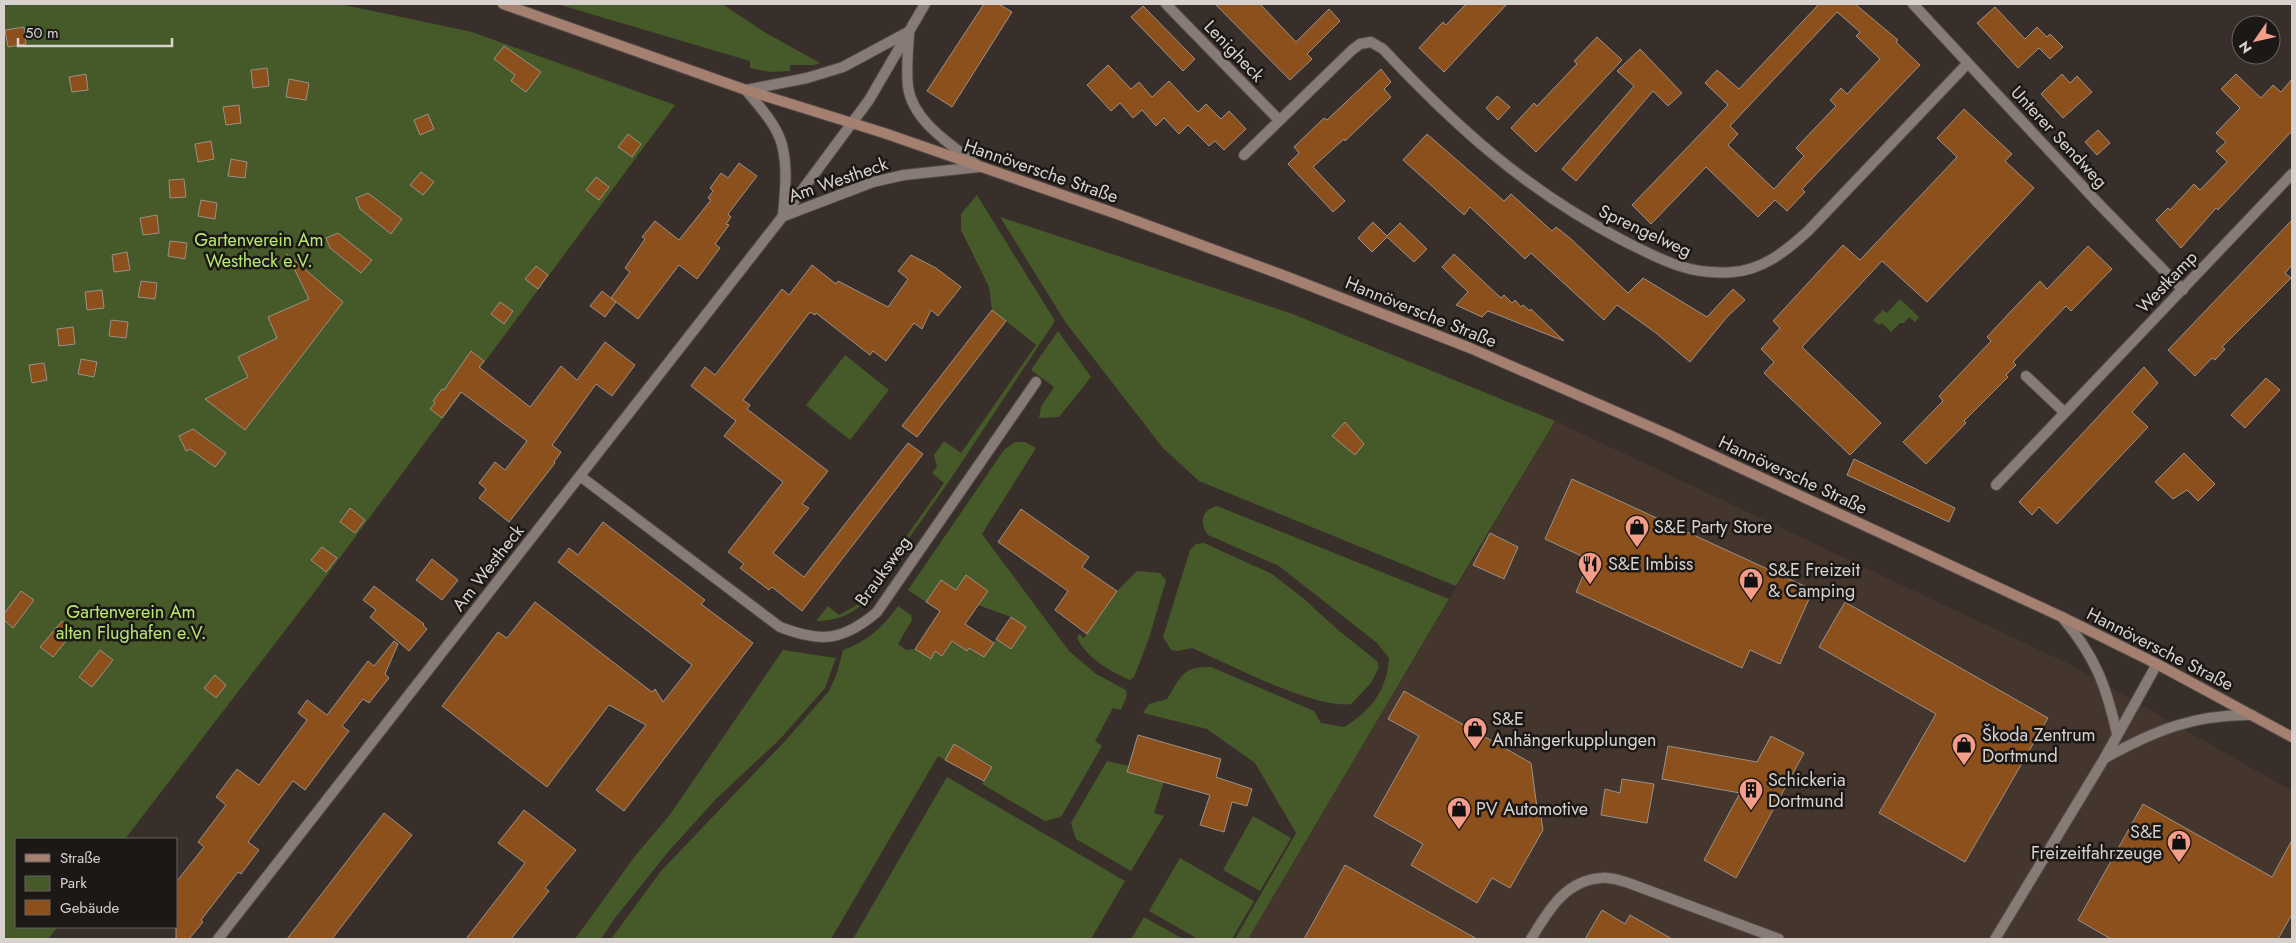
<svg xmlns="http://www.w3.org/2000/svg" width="2296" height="943" font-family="Jost,sans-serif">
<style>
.built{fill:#45362d}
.green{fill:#455a28}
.building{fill:#8b501b;stroke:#9b918a;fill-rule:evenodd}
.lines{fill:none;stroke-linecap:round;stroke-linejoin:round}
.street-casing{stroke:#534b48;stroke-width:12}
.secondary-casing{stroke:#534b48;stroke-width:12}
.street{stroke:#867b75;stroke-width:10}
.secondary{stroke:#a57f70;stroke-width:10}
.labels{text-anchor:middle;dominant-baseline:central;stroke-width:5;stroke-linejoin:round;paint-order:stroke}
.street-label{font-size:18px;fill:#d8d2cf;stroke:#1c1816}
.park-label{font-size:18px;fill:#b7e870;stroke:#1c1816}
.poi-label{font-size:18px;fill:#d8d2cf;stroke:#1c1816;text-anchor:start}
</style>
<rect width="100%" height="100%" fill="#382f2a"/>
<path class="built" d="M1555 421 2069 664 2292 791V939H1248Z"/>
<path class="green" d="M4 4H340L472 32 675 105 310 598 125 839H16V927H58L48 939H4Z
M557 4H722L766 33 820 63 814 65H790V71L771 72 750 68V61Z
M977 195 1055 321 952 477 862 605C847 616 835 621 816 621L828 606 839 615 859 604 944 483 932 473 937 467 934 455 944 441 961 453 1036 345 992 310 989 287 961 230V214Z
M1000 217 1290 313 1555 421 1456 586 1199 481 1163 448 1066 323Z
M1900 299 1919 317 1915 322 1909 317 1904 323H1900L1891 332 1882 323 1879 325 1873 320 1883 310 1887 313Z
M1058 331 1091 377 1059 417 1039 418 1041 407 1054 387 1031 370Z
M845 355 889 390 850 440 806 405Z
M1015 442H1025L1036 448 982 534 1069 651 1096 674 1126 690 1127 695 1121 710 1113 708 1095 741 1102 746 1061 817 1045 821 982 784 992 766 954 744 945 760 938 756 831 939H611L661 871 785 741 829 691 837 673 843 650C868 641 883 627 898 606L911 615 912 620 898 644 906 650 915 649 930 658 935 651 943 656 952 641 967 651 969 648 984 657 996 639 1011 649 1026 627 1011 617 978 605 988 591 966 576 956 590 941 580 926 602 908 590 1004 450Z
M1217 506 1449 599 1248 939H1235L1296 833 1255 763 1207 729 1143 713 1149 704 1167 699C1181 677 1182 666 1211 667L1314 711 1321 723 1344 727C1371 711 1387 690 1389 658L1377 643 1279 566 1208 535C1199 522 1201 511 1217 506Z
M1204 543 1272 574 1303 598 1338 630 1377 661 1379 667 1371 683 1351 704C1314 709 1229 664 1192 648L1177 651 1171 650 1163 637 1190 550 1196 544Z
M1137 571 1160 573 1166 580 1149 638 1134 677 1130 680C1108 670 1089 660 1077 638L1079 634 1084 638 1117 591Z
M783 650 836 658 825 688 780 739 716 799 668 852 615 918 601 939H575L635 856 669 816Z
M1107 761 1129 766 1128 772 1164 782 1154 813 1164 816 1131 871 1076 839 1071 823Z
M947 777 1125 881 1091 939H853Z
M1253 816 1291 838 1260 891 1223 870Z
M1180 858 1254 901 1232 939H1198L1149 911Z
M1144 917 1183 939H1131Z"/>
<path class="building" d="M984 4H999L1012 12 952 107 927 91Z
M1215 4H1260L1296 42 1329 9 1340 21 1307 54 1312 59 1290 80Z
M1466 4H1507L1444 72 1419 48 1443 22 1446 25Z
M1819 4H1855L1898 40 1896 42 1920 65 1802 189 1805 192 1787 211 1775 200 1758 217 1706 167 1651 224 1632 205 1728 105 1705 83 1717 70 1739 89ZM1837 12 1860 32 1856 36 1880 59 1847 94 1841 88 1830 100 1836 106 1796 148 1804 156 1774 189 1728 145 1738 134 1730 126Z
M1143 6 1195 59 1183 71 1131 17Z
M1995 7 2025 39 2037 27 2047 37 2050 34 2063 47 2050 59 2039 48 2018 68 1977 23Z
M24 27 26 44 8 47 5 30Z
M1597 37 1622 60 1536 152 1511 128 1534 103 1537 106 1577 64 1574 61Z
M504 46 541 72 526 92 511 81 515 75 494 59Z
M1640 49 1682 93 1668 106 1653 91 1576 181 1562 169 1634 86 1617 71Z
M1108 65 1131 89 1139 82 1152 97 1169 81 1198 112 1206 104 1221 119 1229 111 1246 129 1224 150 1215 141 1209 146 1188 125 1179 134 1164 118 1156 126 1142 110 1133 118 1120 103 1111 111 1087 85Z
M267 68 269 86 253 88 251 70Z
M1381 69 1391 82 1384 89 1391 97 1345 141 1344 139 1313 167 1345 201 1333 212 1288 164 1299 153 1294 147 1324 118 1327 120Z
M86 74 88 90 72 92 69 77Z
M2062 74 2070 83 2077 76 2092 92 2063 118 2041 94Z
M2236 74 2261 98 2273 85 2281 92 2292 79V131L2218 210 2216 208 2181 248 2156 220 2168 208 2170 210 2194 184 2200 190 2227 162 2216 151 2226 142 2216 133 2240 108 2221 89Z
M289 79 309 83 306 100 286 97Z
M1497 96 1510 107 1498 120 1486 108Z
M239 105 241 123 226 125 223 107Z
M1964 109 2012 154 2005 161 2034 188 1927 302 1882 261 1802 347 1881 423 1850 455 1764 373 1774 362 1761 349 1780 328 1773 321 1843 245 1860 260 1957 157 1937 138Z
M428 114 434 129 420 135 414 120Z
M2098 130 2110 143 2097 155 2085 142Z
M628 134 641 144 632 157 618 147Z
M1427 134 1504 201 1511 194 1552 231 1556 227 1571 239 1628 293 1643 278 1707 317 1733 289 1745 300 1727 317 1690 362 1656 333 1617 305 1604 320 1531 253 1525 259 1470 207 1464 215 1403 160Z
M211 141 214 159 198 162 195 144Z
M231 159 247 162 245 178 228 176Z
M739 163 757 176 728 214 731 217 726 224 729 225 715 244 720 248 697 279 679 265 638 319 611 298 630 272 625 268 645 239 642 237 655 221 679 240 711 200 708 198 713 191 710 188 721 173 728 178Z
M421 172 434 182 423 195 410 185Z
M596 177 609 187 599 200 586 190Z
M184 179 186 197 170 198 169 180Z
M368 193 402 219 391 234 360 209 356 198Z
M201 200 217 203 215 219 198 216Z
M157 215 159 233 143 235 140 218Z
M2292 220V265L2285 273 2291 278 2222 347 2225 349 2215 360 2212 358 2195 376 2168 350Z
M1373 222 1387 236 1400 223 1427 249 1414 262 1387 237 1372 252 1358 238Z
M338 233 372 260 361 273 330 248 326 238Z
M170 241 187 243 185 259 168 256Z
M2088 246 2112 269 2071 311 2066 306 2013 362 2016 365 2006 375 2008 377 1964 421 1966 423 1926 464 1903 442 1943 401 1939 396 1991 341 1987 337 2013 309 2040 281 2047 289Z
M127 252 130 270 114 272 112 255Z
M287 254 343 302 245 430 205 399 248 377 238 357 277 338 268 317 309 299Z
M1454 254 1501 298 1504 295 1512 303 1515 300 1521 307 1523 305 1530 311 1531 309 1564 341 1488 311 1482 317 1456 305 1468 292 1442 267Z
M911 255 936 268 961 287 938 316 931 310 922 329 914 323 886 361 873 351 870 355 816 313 815 315 810 312 743 400 750 405 747 409 828 471 802 504 809 508 773 553 804 577 908 443 923 454 802 611 772 587 769 590 740 568 744 564 728 552 783 482 724 436 736 421 691 386 705 367 715 375 782 289 789 295 812 265 836 284 838 281 888 307 908 279 898 271Z
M536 266 548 275 538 289 525 279Z
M141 281 157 283 155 299 138 297Z
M102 290 104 308 87 310 85 292Z
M602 291 616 302 605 317 590 306Z
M500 302 513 311 504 324 491 314Z
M992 310 1006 321 917 437 902 426Z
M111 320 128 322 126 338 109 336Z
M73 327 75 344 59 346 57 329Z
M605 342 635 365 612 396 596 384 552 445 561 452 554 462 555 463 509 522 479 498 486 489 479 483 495 462 505 470 527 441 461 392 442 418 430 409 435 403 433 401 442 389 444 390 471 351 484 361 479 367 530 407 561 366 577 380Z
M81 359 97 362 94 377 78 374Z
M44 363 47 380 32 383 29 365Z
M2144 367 2158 383 2132 412 2148 427 2057 524 2039 507 2032 515 2019 502Z
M2266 378 2280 390 2245 428 2231 415Z
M1345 422 1364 444 1355 455 1332 436Z
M193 429 226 453 215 467 190 449 186 451 179 436Z
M2184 453 2215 484 2198 501 2187 490 2173 499 2155 482Z
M1854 459 1955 508 1949 522 1847 475Z
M1572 479 1813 590 1780 664 1750 650 1742 668 1576 592 1590 560 1545 539Z
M350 508 365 520 355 533 340 522Z
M1021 509 1089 557 1082 567 1117 591 1087 634 1055 610 1068 591 998 542Z
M603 522 705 600 701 604 753 643 624 811 596 790 646 725 609 705 547 787 442 706 498 632 507 638 535 602 652 692 655 689 663 702 692 665 558 562 569 548 578 555Z
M1490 533 1518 547 1504 579 1473 565Z
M322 547 337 558 326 572 311 560Z
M432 559 458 580 442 600 416 580Z
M966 575 988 591 965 624 994 643 984 657 969 648 967 651 952 641 942 656 935 651 931 659 915 649 940 611 926 602 941 580 956 590Z
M374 586 424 624 423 625 427 629 409 651 370 617 376 610 363 600Z
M21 591 34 600 13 628 4 620V614Z
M1845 602 2048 718 1965 862 1879 813 1936 714 1819 647Z
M1011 617 1026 627 1011 649 996 639Z
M62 621 74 631 53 657 40 647Z
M394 641 398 644 385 674 389 678 369 703 363 699 342 726 349 731 305 790 293 781 248 842 259 850 241 874 238 872 201 920 203 922 189 939H176V882L204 847 198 842 226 805 216 797 237 769 259 785 307 720 298 713 307 700 327 715 368 661 374 666Z
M100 650 113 660 92 687 79 677Z
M215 675 226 685 216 698 204 688Z
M1404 691 1531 763 1538 815 1541 817 1543 830 1510 888 1492 878 1477 903 1411 865 1423 844 1374 816 1419 736 1388 719Z
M1138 735 1221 759 1216 777 1252 789 1247 806 1232 802 1224 832 1200 825 1210 795 1127 772Z
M1771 736 1804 753 1736 878 1704 860 1740 793 1662 779 1668 746 1757 762Z
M954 744 992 767 984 781 945 760Z
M1622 779 1654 784 1647 823 1601 815 1605 789 1620 793Z
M2143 804 2272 877 2292 840V914L2278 939H2111L2078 920Z
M524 810 576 850 545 888 549 891 511 939H466L525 863 498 843Z
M384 813 412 835 391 862 332 939H287Z
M1345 865 1477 939H1304Z
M1602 910 1625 924 1630 915 1672 939H1585Z"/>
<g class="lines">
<defs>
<path id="street" d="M1166 4 1279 120
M1913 4 2098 203 2183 290
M909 33C908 51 906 70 908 87 913 122 952 145 977 165
M1244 155 1352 50 1360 44 1371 42 1383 49C1456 127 1526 190 1622 240 1660 259 1689 276 1733 272 1763 270 1786 251 1808 231L1968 63
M783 215C785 192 788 168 782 145 777 125 759 106 746 90L807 78 843 67 908 32
M784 216 873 182 904 175 979 167
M2026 376 2064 412
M580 476 780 627C821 643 843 641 877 612L1036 382
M1996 485 2292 174
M2062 617C2095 656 2106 685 2117 734
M2105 758C2154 731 2194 714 2252 715
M218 939 783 216 869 100 925 4
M1531 939C1548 911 1565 880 1602 878 1609 877 1618 880 1626 882L1779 939
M1995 939 2104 759 2157 664"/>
<path id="secondary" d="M503 4 746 90 884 133 1120 215 1285 276 1470 348 1667 434 2062 617 2157 664 2292 737"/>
</defs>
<use href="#street" class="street-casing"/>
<use href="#secondary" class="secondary-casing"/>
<use href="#street" class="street"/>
<use href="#secondary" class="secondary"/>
</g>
<defs>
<symbol id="shop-pin" viewBox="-11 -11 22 30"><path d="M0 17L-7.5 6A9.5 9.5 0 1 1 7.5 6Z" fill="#f49e89" stroke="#1c1816"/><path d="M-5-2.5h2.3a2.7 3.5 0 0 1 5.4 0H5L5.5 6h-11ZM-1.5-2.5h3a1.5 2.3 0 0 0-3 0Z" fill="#111"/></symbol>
<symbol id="restaurant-pin" viewBox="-11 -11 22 30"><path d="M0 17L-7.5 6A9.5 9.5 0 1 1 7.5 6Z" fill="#f49e89" stroke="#1c1816"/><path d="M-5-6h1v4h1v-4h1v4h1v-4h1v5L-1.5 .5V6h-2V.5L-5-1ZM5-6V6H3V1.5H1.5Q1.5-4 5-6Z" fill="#111"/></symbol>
<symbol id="building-pin" viewBox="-11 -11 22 30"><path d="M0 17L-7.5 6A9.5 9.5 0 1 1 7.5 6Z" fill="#f49e89" stroke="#1c1816"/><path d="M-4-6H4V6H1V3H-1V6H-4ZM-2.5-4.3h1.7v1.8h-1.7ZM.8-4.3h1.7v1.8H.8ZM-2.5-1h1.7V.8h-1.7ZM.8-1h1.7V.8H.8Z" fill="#111"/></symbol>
</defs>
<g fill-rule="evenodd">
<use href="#shop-pin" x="1623" y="513" width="28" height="38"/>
<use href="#restaurant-pin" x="1576" y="550" width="28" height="38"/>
<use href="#shop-pin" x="1737" y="566" width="28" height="38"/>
<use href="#shop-pin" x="1461" y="715" width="28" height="38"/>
<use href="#shop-pin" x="1950" y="731" width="28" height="38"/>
<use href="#building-pin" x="1737" y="776" width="28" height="38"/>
<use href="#shop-pin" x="1445" y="795" width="28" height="38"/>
<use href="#shop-pin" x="2165" y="828" width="28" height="38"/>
</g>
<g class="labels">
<g class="street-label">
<text transform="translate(1234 51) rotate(46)">Lenigheck</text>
<text transform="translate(2059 137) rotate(47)">Unterer Sendweg</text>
<text transform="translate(1041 171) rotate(19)">Hannöversche Straße</text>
<text transform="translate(838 180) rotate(-19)">Am Westheck</text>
<text transform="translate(1645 231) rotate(25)">Sprengelweg</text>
<text transform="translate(2167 282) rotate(-46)">Westkamp</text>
<text transform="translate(1421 312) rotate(22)">Hannöversche Straße</text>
<text transform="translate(1793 475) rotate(25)">Hannöversche Straße</text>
<text transform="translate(488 568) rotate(-52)">Am Westheck</text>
<text transform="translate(883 571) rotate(-54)">Brauksweg</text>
<text transform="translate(2160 649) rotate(27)">Hannöversche Straße</text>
</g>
<g class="park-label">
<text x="259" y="240">Gartenverein Am<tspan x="259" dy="21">Westheck e.V.</tspan></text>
<text x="131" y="612">Gartenverein Am<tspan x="131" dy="21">alten Flughafen e.V.</tspan></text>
</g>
<g class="poi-label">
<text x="1654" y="527">S&amp;E Party Store</text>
<text x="1608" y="564">S&amp;E Imbiss</text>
<text x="1768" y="570">S&amp;E Freizeit<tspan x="1768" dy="21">&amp; Camping</tspan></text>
<text x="1492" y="719">S&amp;E<tspan x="1492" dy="21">Anhängerkupplungen</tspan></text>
<text x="1982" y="735">Škoda Zentrum<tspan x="1982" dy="21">Dortmund</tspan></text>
<text x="1768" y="780">Schickeria<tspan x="1768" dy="21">Dortmund</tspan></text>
<text x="1476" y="809">PV Automotive</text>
<text x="2162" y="832" text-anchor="end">S&amp;E<tspan x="2162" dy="21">Freizeitfahrzeuge</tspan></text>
</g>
</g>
<rect width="2296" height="943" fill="none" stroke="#d8d2cf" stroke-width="10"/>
<rect x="15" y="838" width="162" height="90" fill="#1c1816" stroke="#676260"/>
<rect x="25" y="854" width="25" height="8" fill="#a57f70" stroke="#676260"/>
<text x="60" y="863" font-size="15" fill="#d8d2cf">Straße</text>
<rect x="25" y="876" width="25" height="15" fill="#455a28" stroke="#676260"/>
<text x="60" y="888" font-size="15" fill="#d8d2cf">Park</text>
<rect x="25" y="900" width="25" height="15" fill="#8b501b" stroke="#676260"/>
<text x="60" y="913" font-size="15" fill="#d8d2cf">Gebäude</text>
<g transform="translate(2256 40) rotate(236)"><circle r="24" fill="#1c1816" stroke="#676260"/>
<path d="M0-4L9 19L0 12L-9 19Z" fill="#f49e89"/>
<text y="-8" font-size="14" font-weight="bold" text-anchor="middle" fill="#d8d2cf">N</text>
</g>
<path d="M18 38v8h154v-8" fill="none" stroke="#d8d2cf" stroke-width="2.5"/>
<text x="25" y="38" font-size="15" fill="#d8d2cf" stroke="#1c1816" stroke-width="4" paint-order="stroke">50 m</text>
</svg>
